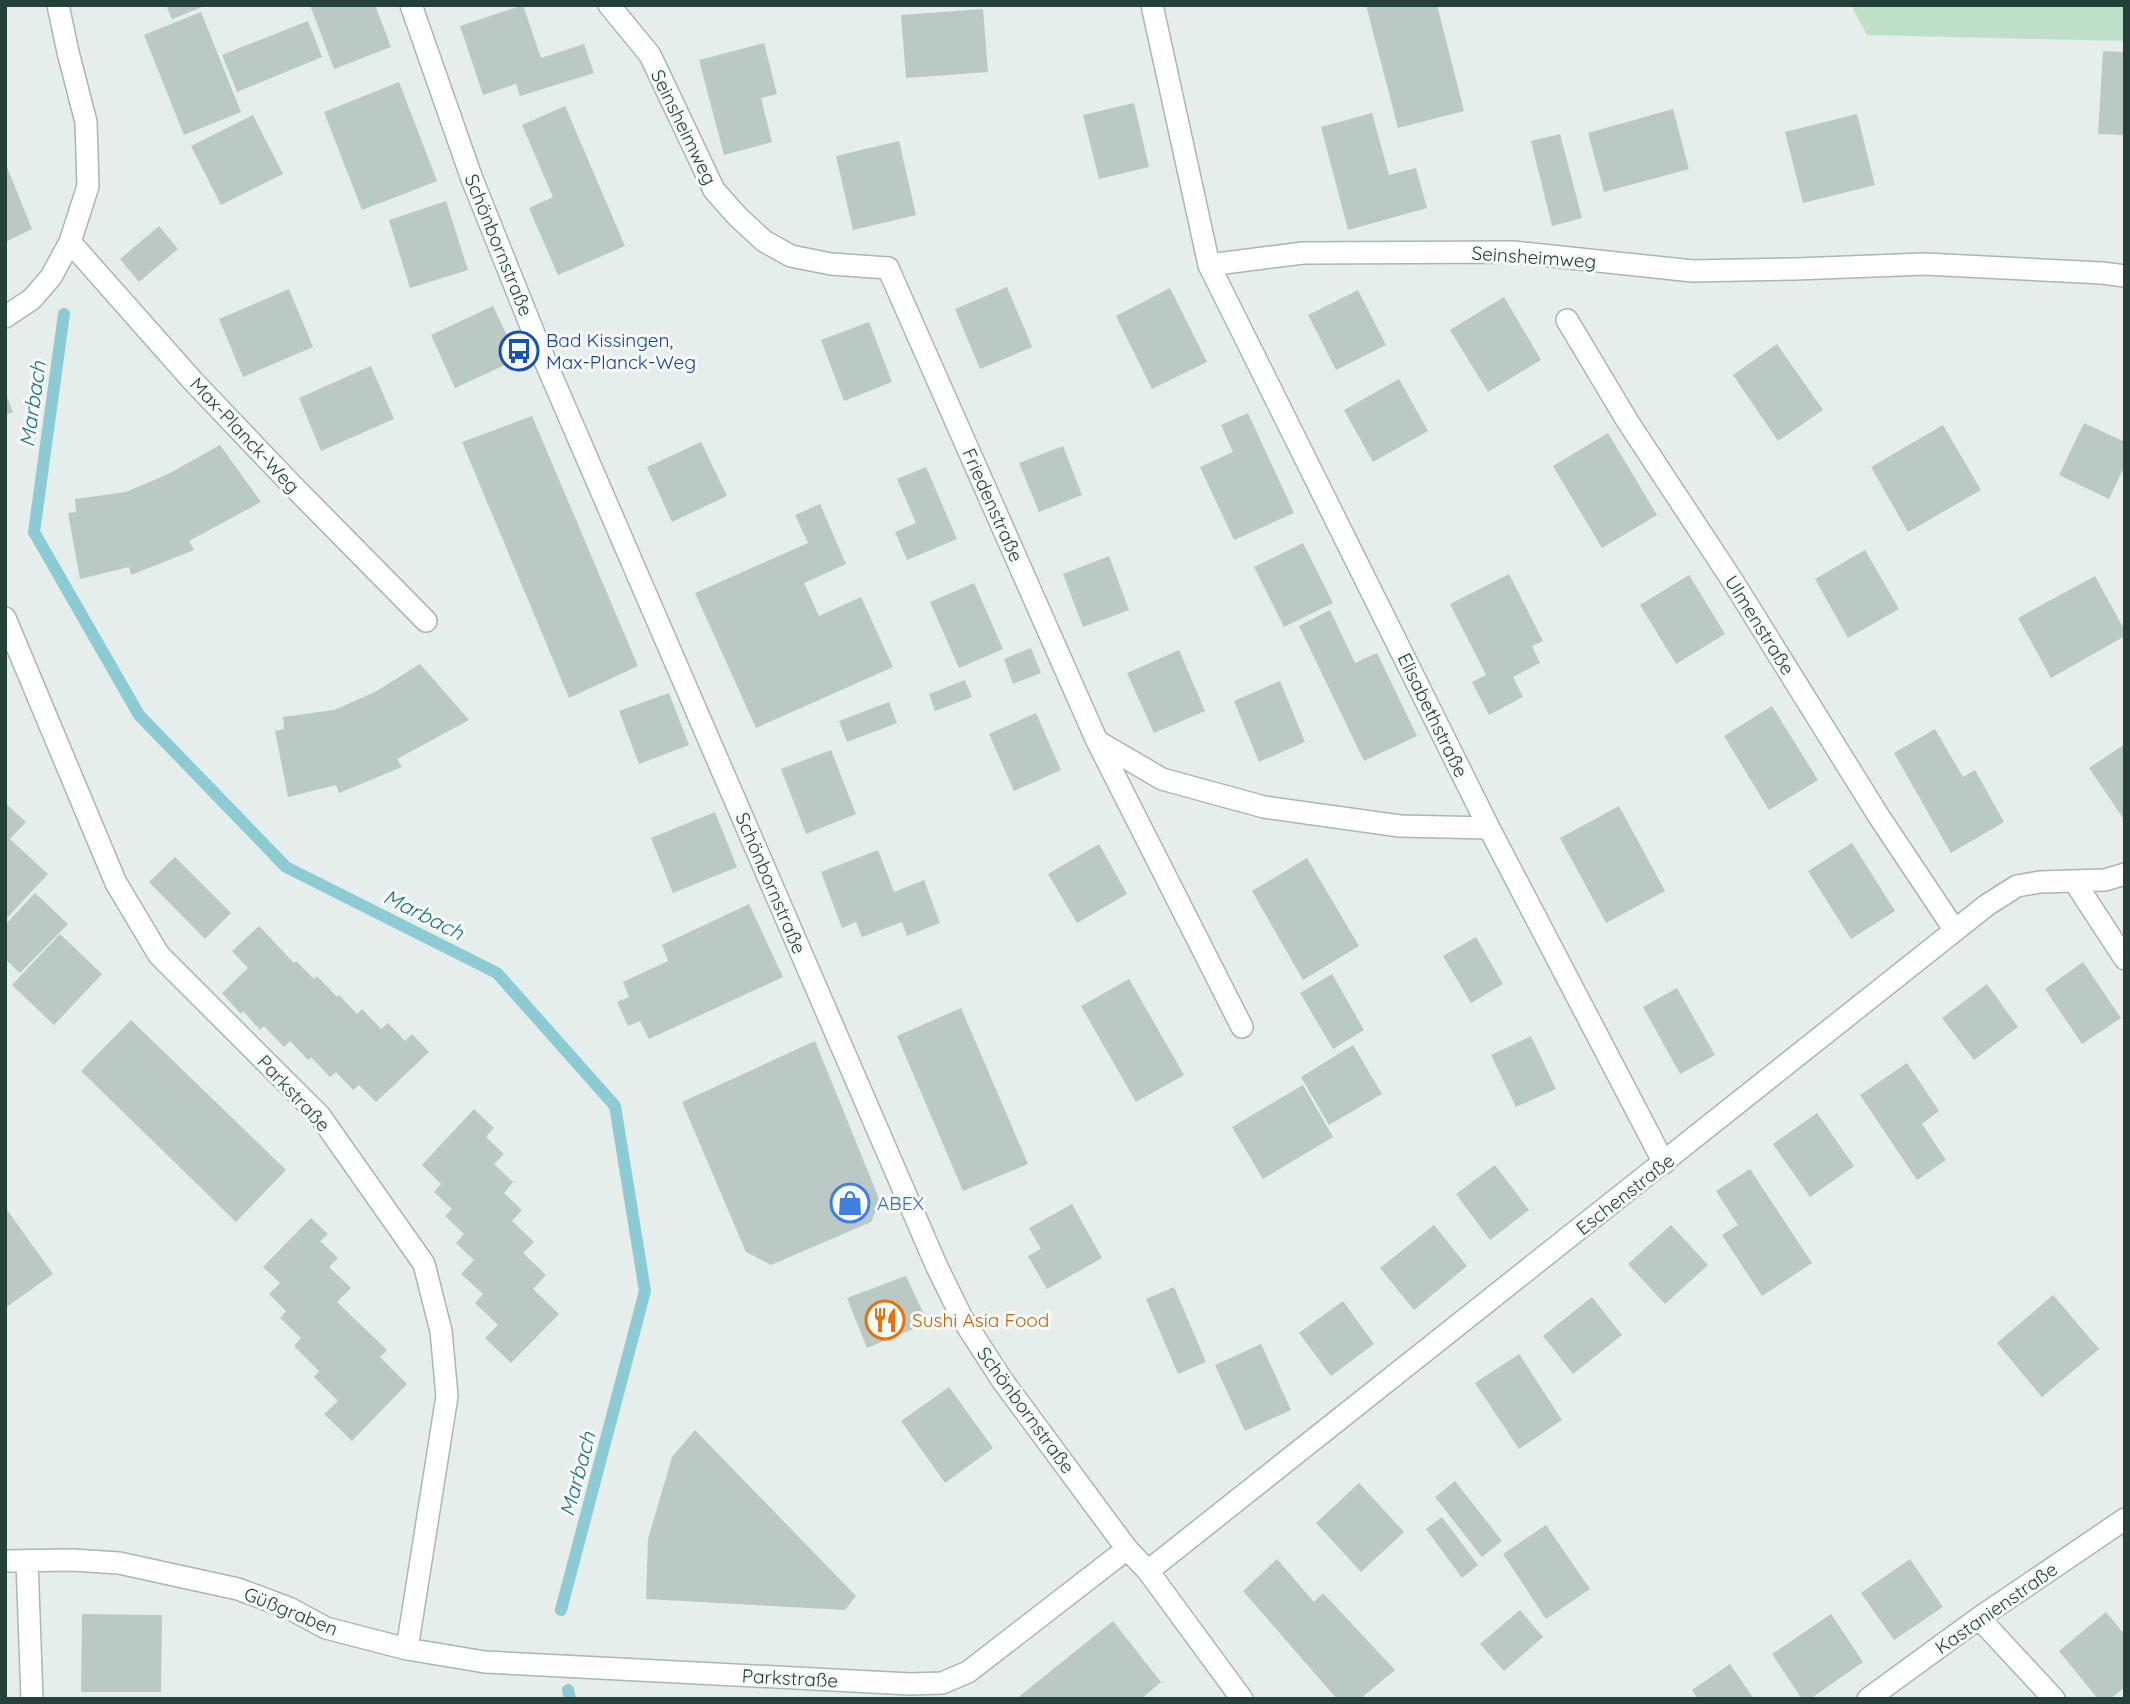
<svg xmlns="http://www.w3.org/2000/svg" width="2130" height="1704" font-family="Quicksand,sans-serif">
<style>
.green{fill:#bde0c6}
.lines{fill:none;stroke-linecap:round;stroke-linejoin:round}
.stream{stroke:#8ccbd4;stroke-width:12}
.building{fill:#bac9c3}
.lane-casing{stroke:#a7b7b1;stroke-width:24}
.street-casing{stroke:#a7b7b1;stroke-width:24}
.lane{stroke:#fff;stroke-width:21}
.street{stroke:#fff;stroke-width:21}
.labels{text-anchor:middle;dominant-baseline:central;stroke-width:6;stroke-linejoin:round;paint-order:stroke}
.street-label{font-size:19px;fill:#234138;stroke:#f6faf8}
.transit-label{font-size:19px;fill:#164399;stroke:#f6faf8;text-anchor:start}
.shop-label{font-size:19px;fill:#366cbe;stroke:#f6faf8;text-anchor:start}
.food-label{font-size:19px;fill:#c56008;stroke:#f6faf8;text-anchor:start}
.water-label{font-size:21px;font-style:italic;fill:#1a7180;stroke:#f6faf8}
</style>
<rect width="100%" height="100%" fill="#e5eeea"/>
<path class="green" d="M1851 5H2125V41L1867 35Z"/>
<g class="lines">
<path class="stream" d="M64 314 34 532 139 715 286 867 497 973 615 1106 645 1291 561 1610
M568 1690 570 1699"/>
</g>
<path class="building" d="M166 5H207L172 19Z
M310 5H375L391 47 334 69Z
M523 5 541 58 584 44 594 73 520 96 516 84 483 95 460 26Z
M1366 5H1437L1464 111 1398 128Z
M983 9 988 72 906 78 901 15Z
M201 12 241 112 184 135 144 35Z
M308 21 322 57 237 92 222 55Z
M764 43 777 94 761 98 772 142 724 155 699 60Z
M2103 51 2125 52V135L2098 134Z
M399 82 437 181 362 210 324 112Z
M1134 103 1149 167 1099 179 1083 115Z
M565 106 625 246 558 275 529 208 553 197 522 125Z
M1673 109 1689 169 1604 192 1588 133Z
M1372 113 1389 175 1416 168 1427 208 1348 230 1321 127Z
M1857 114 1875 185 1803 203 1785 132Z
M253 115 283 174 221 205 191 146Z
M1560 134 1582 218 1552 226 1531 141Z
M899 141 916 215 853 230 836 156Z
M5 162 32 229 5 242Z
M446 201 468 270 410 288 389 220Z
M159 226 178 249 139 282 120 259Z
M1007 287 1032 347 980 369 955 309Z
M1170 288 1207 362 1152 389 1116 316Z
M289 289 313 347 243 377 219 319Z
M1358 290 1386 345 1336 370 1308 315Z
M1504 297 1541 360 1488 392 1450 330Z
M493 306 518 359 455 388 431 335Z
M869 322 892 382 844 401 821 340Z
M1777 344 1823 410 1778 441 1733 375Z
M371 366 394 419 321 451 299 398Z
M1399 379 1428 431 1373 462 1344 410Z
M5 392 13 412 5 415Z
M1248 413 1294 513 1234 540 1200 467 1233 452 1221 425Z
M532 416 638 666 569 698 462 442Z
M2084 423 2125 442V465L2109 499 2059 475Z
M1943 425 1981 490 1908 532 1871 467Z
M1608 433 1657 515 1602 548 1553 466Z
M701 442 727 496 672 522 647 467Z
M220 445 261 502 189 541 194 550 131 575 129 567 80 579 68 513 76 512 75 499 126 492 168 474Z
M1063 446 1082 495 1039 512 1019 463Z
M926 467 957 539 907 560 895 532 916 523 897 479Z
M820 504 846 564 804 583 819 616 861 597 893 667 756 728 695 593 808 543 795 515Z
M1303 543 1333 603 1284 627 1254 567Z
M1865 550 1899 609 1848 638 1815 579Z
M1109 556 1129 610 1083 627 1063 574Z
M1509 574 1543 641 1532 646 1540 663 1513 677 1523 697 1489 715 1472 682 1486 675 1450 604Z
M1689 575 1725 634 1676 664 1640 605Z
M2095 576 2125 631V636L2051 678 2018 618Z
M974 583 1003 649 959 668 930 602Z
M1330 610 1355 663 1377 653 1417 736 1364 761 1299 626Z
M1031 648 1041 673 1013 684 1004 659Z
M1179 650 1205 711 1154 733 1127 673Z
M420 664 469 720 397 759 402 767 339 793 336 785 288 797 275 731 284 729 283 717 334 710 375 692Z
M965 680 972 697 935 711 929 694Z
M1280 681 1305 742 1259 762 1234 701Z
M669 693 689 745 639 764 619 711Z
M889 702 897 723 847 742 839 721Z
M1772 706 1818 780 1769 810 1724 736Z
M1036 713 1061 770 1014 791 989 734Z
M1935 729 1963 777 1975 770 2004 822 1951 853 1894 753Z
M2125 744V821L2089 768Z
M831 750 856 814 806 834 781 769Z
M5 803 26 822 10 839 48 874 5 920Z
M1619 806 1665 891 1606 923 1560 838Z
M715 812 737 867 673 893 651 838Z
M1852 843 1895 911 1851 939 1808 871Z
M1099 844 1127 894 1077 923 1048 874Z
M878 850 894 892 924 880 940 923 907 936 902 922 862 937 856 922 842 928 821 872Z
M175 857 231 913 205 939 149 882Z
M1307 858 1359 946 1303 980 1252 891Z
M35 893 68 924 20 973 5 959V925Z
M749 904 783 977 649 1039 640 1021 628 1026 617 1002 629 997 623 982 668 961 662 945Z
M259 926 294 963 296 961 314 979 317 976 337 997 339 995 357 1014 362 1009 381 1029 388 1023 405 1041 412 1034 429 1052 376 1102 359 1085 353 1090 336 1072 330 1077 311 1057 308 1060 290 1041 284 1047 264 1026 260 1030 243 1011 241 1014 222 993 248 968 232 951Z
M60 934 102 974 54 1025 12 985Z
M1476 937 1503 984 1471 1003 1443 956Z
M2083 962 2121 1018 2082 1044 2045 989Z
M1332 974 1364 1030 1333 1049 1300 993Z
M1129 979 1184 1075 1136 1102 1081 1006Z
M1987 984 2018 1027 1974 1060 1942 1018Z
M1677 988 1715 1055 1680 1074 1643 1007Z
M961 1008 1028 1164 963 1191 897 1036Z
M131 1020 286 1170 236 1222 81 1071Z
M1531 1036 1556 1089 1516 1107 1491 1055Z
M815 1041 880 1201 871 1222 771 1265 746 1252 682 1102Z
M1353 1045 1382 1094 1329 1125 1301 1077Z
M1907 1063 1939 1111 1922 1124 1946 1160 1917 1180 1860 1095Z
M1303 1085 1333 1137 1263 1179 1232 1127Z
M474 1109 494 1128 486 1137 504 1154 494 1164 513 1182 504 1193 522 1210 512 1221 534 1242 523 1253 546 1275 533 1289 559 1314 511 1363 485 1338 498 1325 475 1303 483 1294 461 1274 474 1260 456 1243 464 1234 445 1216 452 1209 434 1192 441 1184 422 1165Z
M1817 1113 1854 1166 1810 1197 1773 1144Z
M1495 1165 1529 1210 1490 1240 1456 1194Z
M1750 1169 1812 1263 1762 1296 1722 1235 1738 1225 1716 1191Z
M1072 1204 1102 1258 1047 1289 1028 1256 1041 1249 1029 1228Z
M5 1207 53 1274 5 1308Z
M311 1218 328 1234 320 1241 338 1258 329 1267 351 1288 337 1302 387 1350 380 1357 407 1384 352 1441 324 1414 338 1401 314 1377 319 1371 294 1346 301 1338 280 1318 286 1311 269 1294 280 1283 263 1267Z
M1434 1225 1467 1266 1414 1310 1380 1268Z
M1671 1225 1708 1265 1665 1304 1628 1264Z
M906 1276 928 1323 867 1348 847 1298Z
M1174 1287 1206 1362 1178 1374 1146 1299Z
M2053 1295 2099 1349 2042 1397 1997 1343Z
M1592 1297 1622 1335 1573 1374 1543 1336Z
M1343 1301 1374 1344 1331 1376 1299 1333Z
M1261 1344 1291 1410 1245 1431 1215 1365Z
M1519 1354 1562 1420 1519 1449 1475 1383Z
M949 1387 993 1448 945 1483 901 1421Z
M695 1430 856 1596 845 1610 646 1599 648 1539 672 1457Z
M1455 1481 1502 1541 1482 1557 1435 1497Z
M1359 1483 1404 1532 1361 1572 1316 1523Z
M1442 1517 1478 1565 1462 1578 1426 1529Z
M1546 1525 1590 1589 1546 1619 1503 1554Z
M1277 1559 1314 1602 1323 1593 1395 1670 1360 1699H1337L1243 1591Z
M1910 1559 1943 1607 1894 1640 1861 1593Z
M1520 1610 1543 1637 1504 1671 1480 1644Z
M2106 1612 2125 1635V1687L2110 1699H2098L2059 1651Z
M82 1614 162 1615 161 1692H81Z
M1831 1614 1863 1662 1810 1699H1802L1772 1654Z
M1113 1621 1161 1682 1141 1699H1016Z
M1730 1664 1754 1699H1698L1692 1690Z"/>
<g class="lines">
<defs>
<path id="lane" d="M609 5 650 55 714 190 738 217 764 241 791 256 831 264 888 268
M1152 5 1209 265"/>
<path id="street" d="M411 5 472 179 545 361 937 1267 962 1318 1002 1380 1127 1549 1148 1571 1242 1699
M70 242 192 380 291 484 426 621
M888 268 1097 741 1242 1027
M5 317 32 299 51 277 70 242 88 186 86 122 68 52 58 5
M1567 320 1628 422 1732 580 1878 815 1954 929
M5 618 116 883 159 955 320 1116 424 1264 441 1331 447 1396 407 1649
M1097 741 1162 779 1264 807 1400 826 1489 828
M2074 881 2125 959
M1664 1163 1489 828 1209 265 1303 253 1513 252 1693 271 1796 269 1925 264 2102 273 2125 276
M5 1561 72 1560 119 1563 238 1589 289 1608 326 1628 407 1649 485 1662 910 1684 942 1683 968 1672 1127 1549
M27 1561 32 1699
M1148 1571 1987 905 2017 886 2040 882 2105 880 2125 874
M1979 1618 2054 1699
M1868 1699 1979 1618 2125 1519"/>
</defs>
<use href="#lane" class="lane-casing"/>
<use href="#street" class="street-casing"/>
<use href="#lane" class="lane"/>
<use href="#street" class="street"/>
</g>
<defs>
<symbol id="bus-ring" viewBox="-11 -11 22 22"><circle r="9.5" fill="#f6faf8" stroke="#1a4fb4" stroke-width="1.5"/><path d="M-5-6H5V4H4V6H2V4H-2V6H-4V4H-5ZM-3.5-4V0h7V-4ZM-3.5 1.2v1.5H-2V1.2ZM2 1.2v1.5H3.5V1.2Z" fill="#1a4fb4"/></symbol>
<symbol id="shop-ring" viewBox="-11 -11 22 22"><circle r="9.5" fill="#f6faf8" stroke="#3f7fe0" stroke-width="1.5"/><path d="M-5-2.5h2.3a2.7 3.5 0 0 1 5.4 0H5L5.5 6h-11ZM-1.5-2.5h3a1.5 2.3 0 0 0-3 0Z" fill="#3f7fe0"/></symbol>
<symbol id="restaurant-ring" viewBox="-11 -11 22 22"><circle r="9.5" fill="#f6faf8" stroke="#e8710a" stroke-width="1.5"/><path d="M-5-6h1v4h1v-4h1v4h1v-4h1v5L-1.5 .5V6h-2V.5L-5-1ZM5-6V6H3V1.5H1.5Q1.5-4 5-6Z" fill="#e8710a"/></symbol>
</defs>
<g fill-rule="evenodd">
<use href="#bus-ring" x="497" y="329" width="44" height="44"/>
<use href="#shop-ring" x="828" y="1181" width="44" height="44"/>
<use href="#restaurant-ring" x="863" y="1298" width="44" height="44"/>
</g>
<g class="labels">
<g class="street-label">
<text transform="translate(684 127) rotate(64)">Seinsheimweg</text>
<text transform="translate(499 245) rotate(68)">Schönbornstraße</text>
<text transform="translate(1534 257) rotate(4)">Seinsheimweg</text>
<text transform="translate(245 435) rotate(47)">Max-Planck-Weg</text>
<text transform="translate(993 505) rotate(66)">Friedenstraße</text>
<text transform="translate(1760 625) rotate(58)">Ulmenstraße</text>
<text transform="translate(1433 715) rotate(64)">Elisabethstraße</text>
<text transform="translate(771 883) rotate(67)">Schönbornstraße</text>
<text transform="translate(294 1093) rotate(47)">Parkstraße</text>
<text transform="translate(1625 1194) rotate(-38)">Eschenstraße</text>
<text transform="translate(1026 1410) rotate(54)">Schönbornstraße</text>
<text transform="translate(1996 1608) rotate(-35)">Kastanienstraße</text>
<text transform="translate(291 1611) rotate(22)">Güßgraben</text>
<text transform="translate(790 1678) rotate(3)">Parkstraße</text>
</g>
<g class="transit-label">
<text x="546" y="340">Bad Kissingen,<tspan x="546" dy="22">Max-Planck-Weg</tspan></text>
</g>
<g class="shop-label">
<text x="877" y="1203">ABEX</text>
</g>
<g class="food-label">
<text x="912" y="1320">Sushi Asia Food</text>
</g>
<g class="water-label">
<text transform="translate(32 404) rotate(-82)">Marbach</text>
<text transform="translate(424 914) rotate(27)">Marbach</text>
<text transform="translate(577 1474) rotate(-75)">Marbach</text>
</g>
</g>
<rect width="2130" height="1704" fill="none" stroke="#234138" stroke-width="14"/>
</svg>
